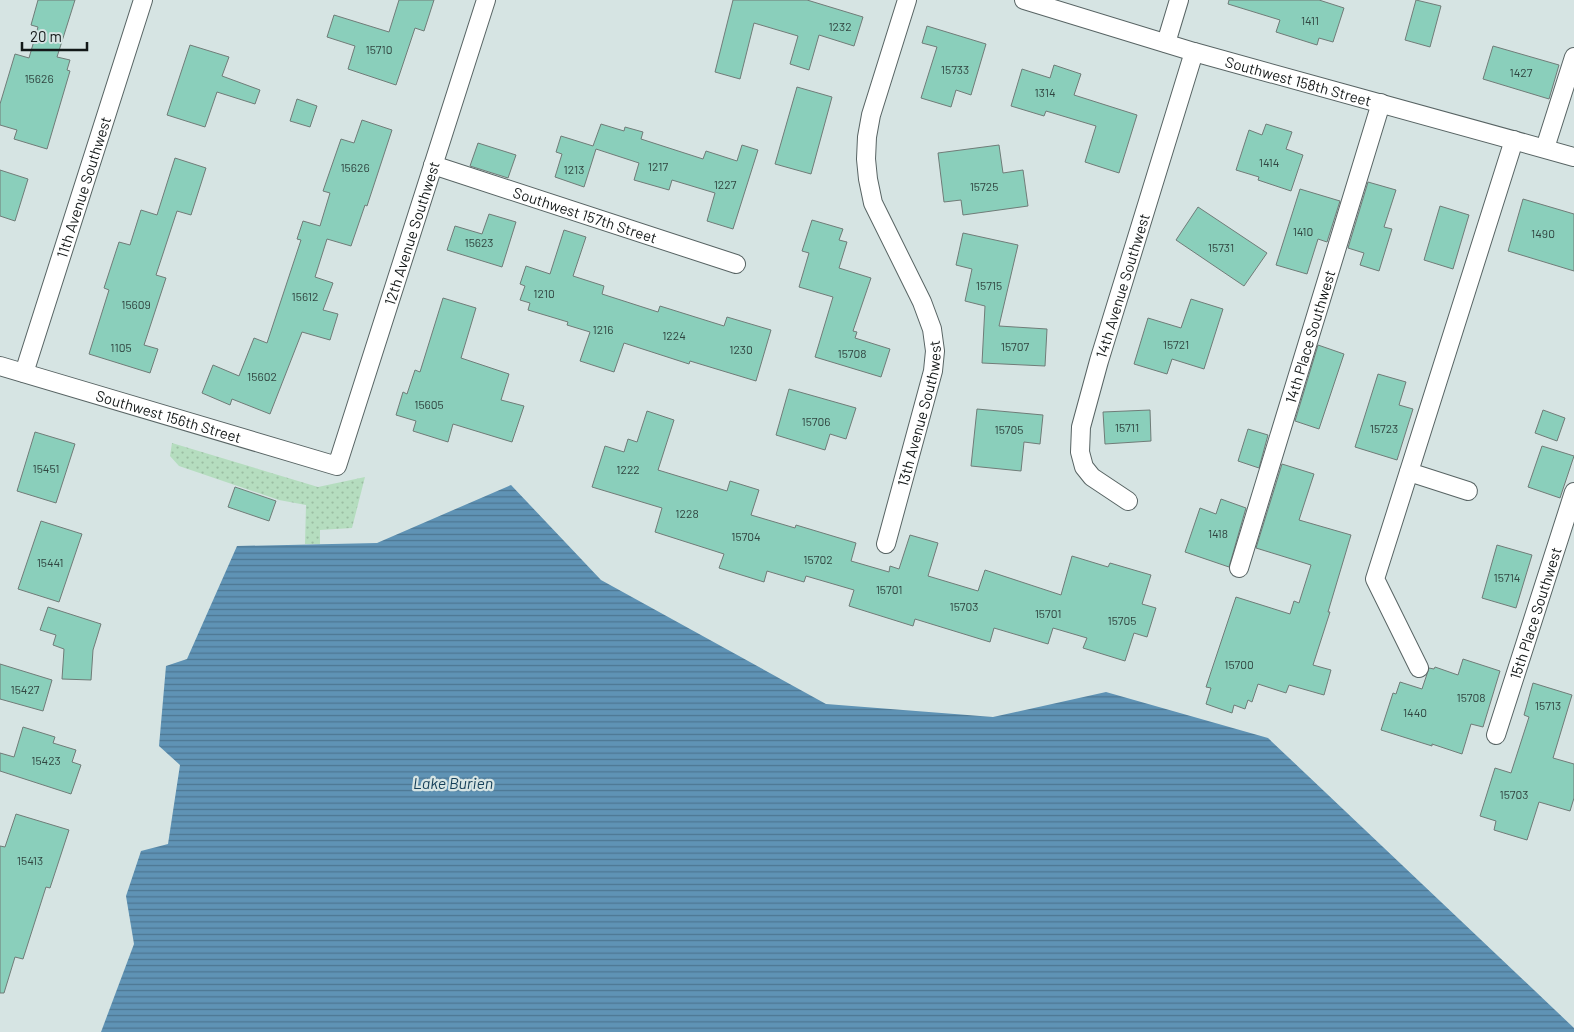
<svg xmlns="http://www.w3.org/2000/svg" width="1574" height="1032" font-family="Barlow,sans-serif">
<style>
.grass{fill:url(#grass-dots)}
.water{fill:url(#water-rules)}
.building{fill:#8acfbb;stroke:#707c78}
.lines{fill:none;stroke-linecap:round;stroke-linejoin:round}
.street-casing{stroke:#586464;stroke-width:20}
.street{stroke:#fff;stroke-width:18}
.labels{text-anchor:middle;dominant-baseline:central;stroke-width:4.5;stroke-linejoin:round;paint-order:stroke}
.number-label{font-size:12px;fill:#314641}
.street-label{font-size:15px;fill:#131818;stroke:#d6e4e3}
.water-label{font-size:16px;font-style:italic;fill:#153f58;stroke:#d6e4e3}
</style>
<defs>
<pattern id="grass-dots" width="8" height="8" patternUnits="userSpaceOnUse" patternTransform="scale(1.25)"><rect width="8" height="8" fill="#b5ddbf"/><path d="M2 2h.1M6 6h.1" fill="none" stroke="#9bbda3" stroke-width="1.8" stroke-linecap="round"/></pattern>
<pattern id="water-rules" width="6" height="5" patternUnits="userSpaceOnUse" patternTransform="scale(1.25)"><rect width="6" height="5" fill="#5f93b5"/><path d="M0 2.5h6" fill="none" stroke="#4d7792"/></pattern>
</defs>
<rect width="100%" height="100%" fill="#d6e4e3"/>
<path class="grass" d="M172 443 318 487 365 477 352 528 320 530V544H305L306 505 279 500 179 466 170 456Z"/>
<path class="water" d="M511 485 601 580 826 704 993 717 1106 692 1268 738 1574 1028V1032H101L134 944 126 896 141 851 168 844 180 765 159 746 166 666 187 659 237 546 377 543Z"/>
<path class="building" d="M38 0H75L57 57 70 60 67 70 70 71 47 149 14 139 17 130 0 125V104L15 54 29 58 38 27 31 25Z
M399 0H434L424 31 415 28 396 85 348 69 355 46 327 37 334 15 389 32Z
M733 0H807L863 17 854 46 819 35 809 70 790 64 798 36 754 23 740 79 715 72Z
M1229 0H1319L1344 8 1333 42 1319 38 1317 45 1276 32 1280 20 1228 4Z
M1416 0 1441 6 1430 47 1405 40Z
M927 26 986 44 971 95 956 90 951 107 921 98 937 47 922 43Z
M190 45 229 57 222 76 260 90 255 104 217 92 205 127 167 115Z
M1493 46 1559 65 1549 99 1483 79Z
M1054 65 1081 74 1074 95 1137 115 1119 173 1085 162 1096 126 1046 111 1044 116 1011 106 1022 69 1050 78Z
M797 87 832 97 811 174 775 164Z
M297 99 317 106 310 127 290 121Z
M362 120 392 130 367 206 365 205 351 246 327 239 315 277 333 283 323 310 338 314 330 340 302 332 270 414 232 399 230 405 202 393 213 365 239 376 254 338 267 343 301 240 297 239 303 221 320 226 330 193 323 191 341 139 354 143Z
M601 124 624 131 625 127 643 132 641 139 703 159 706 151 737 161 742 145 758 150 733 229 707 221 715 193 672 180 669 190 634 180 639 163 596 149 584 187 555 177 562 154 556 152 561 136 593 146Z
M1266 124 1292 132 1286 149 1303 155 1291 191 1258 180 1259 177 1236 170 1249 130 1262 135Z
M478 143 516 155 508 178 470 166Z
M999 145 1003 173 1023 170 1028 206 963 215 961 200 944 202 938 153Z
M175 158 206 168 191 215 177 211 156 275 166 278 144 345 158 349 150 373 89 354 109 290 104 288 119 242 130 245 141 210 157 215Z
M0 170 28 179 15 221 0 216Z
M1368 182 1396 190 1384 227 1392 229 1379 271 1360 265 1364 253 1348 248Z
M1300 189 1340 201 1327 242 1318 239 1307 274 1276 265Z
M1523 199 1574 214V271L1508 251Z
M1440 206 1469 215 1453 269 1424 260Z
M1198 207 1267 253 1244 286 1176 240Z
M489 214 516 222 502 267 447 250 455 226 482 234Z
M812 220 843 229 839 240 847 242 839 268 871 278 853 331 857 332 855 338 890 349 881 377 815 357 833 297 799 287 809 253 802 251Z
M564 230 586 237 573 276 604 286 602 294 658 312 660 306 724 326 727 317 771 330 756 381 690 361 689 364 624 343 614 372 580 361 590 332 567 325 568 322 528 310 530 303 520 300 525 286 520 284 526 266 550 274Z
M963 233 1018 245 999 326 1047 329 1045 366 982 363 985 306 965 301 972 269 956 265Z
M443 298 476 308 461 358 509 374 501 400 524 406 512 442 453 424 448 442 413 431 416 421 396 415 403 392 407 394 415 370 420 372Z
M1191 299 1223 309 1204 369 1172 359 1167 374 1134 364 1148 318 1181 328Z
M1318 345 1344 354 1319 429 1295 421Z
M1378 374 1406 382 1399 405 1413 409 1397 460 1355 447Z
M789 389 856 408 846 439 830 434 825 450 776 435Z
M977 409 1043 415 1040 444 1024 442 1021 471 971 466Z
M1150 410 1151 441 1105 444 1103 412Z
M1543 410 1565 418 1557 441 1535 433Z
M647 411 674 420 658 470 727 491 730 481 759 490 751 515 795 528 796 525 856 543 851 561 889 572 890 566 899 569 910 535 938 543 928 576 978 591 985 570 1061 595 1072 556 1108 567 1110 563 1151 575 1142 604 1156 608 1147 637 1134 633 1125 661 1083 648 1087 638 1053 628 1048 644 994 628 990 642 915 619 913 626 849 606 854 590 806 576 804 582 767 571 764 582 719 568 724 554 655 532 662 508 592 487 605 446 624 452 628 439 637 442Z
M1248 429 1268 435 1259 468 1238 461Z
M35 432 75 444 56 503 17 491Z
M1542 446 1574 456 1560 498 1528 487Z
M1282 464 1314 474 1299 520 1351 535 1328 612H1330L1313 665 1331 670 1324 695 1289 685 1286 693 1258 684 1252 702 1248 700 1245 709 1234 705 1232 713 1206 704 1211 688 1206 687 1236 597 1290 614 1294 601 1299 603 1311 565 1256 548Z
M235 487 276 501 269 521 228 507Z
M1221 499 1246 508 1229 567 1185 552 1200 508 1216 514Z
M41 521 82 534 59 602 18 589Z
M1497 545 1532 555 1516 608 1482 598Z
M48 607 101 624 93 650 91 680 62 679 64 649 53 645 56 635 40 630Z
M1463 659 1500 671 1483 727 1471 724 1462 754 1432 744V746L1381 730 1393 693 1396 694 1400 682 1422 689 1429 668 1434 669 1435 667 1458 675Z
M0 664 52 680 43 711 0 699Z
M1533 683 1572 695 1553 758 1574 764V798L1570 811 1539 802 1527 840 1494 830 1496 821 1480 816 1495 768 1511 773 1529 717 1524 715Z
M23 727 55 737 53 743 76 750 72 762 81 765 71 794 0 771V753L14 757Z
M16 814 69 830 50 888 46 887 23 959 15 957 4 993H0V846L5 847Z"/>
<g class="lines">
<defs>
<g id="street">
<path id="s1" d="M1024 0 1194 52 1574 157"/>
<path d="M1166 43 1179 0"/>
<path d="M1545 148 1574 57"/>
<path id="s2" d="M433 165 736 264"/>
<path id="s3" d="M0 366 337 466 486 0"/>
<path id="s4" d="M24 373 143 0"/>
<path d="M1409 472 1468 491"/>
<path id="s5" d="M1128 501 1092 477 1084 467 1080 452 1081 427 1099 361 1194 52"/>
<path id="s6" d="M886 544 933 371 935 351 932 329 922 302 873 203 868 179 866 159 867 137 871 115 907 0"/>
<path id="s7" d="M1239 568 1381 103"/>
<path d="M1419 668 1375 579 1514 140"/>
<path id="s8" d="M1496 735 1574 492"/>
</g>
</defs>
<use href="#street" class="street-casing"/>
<use href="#street" class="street"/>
</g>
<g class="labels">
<g class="number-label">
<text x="1310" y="20">1411</text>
<text x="840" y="26">1232</text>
<text x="379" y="49">15710</text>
<text x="955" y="69">15733</text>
<text x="1521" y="72">1427</text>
<text x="39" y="78">15626</text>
<text x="1045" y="92">1314</text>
<text x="1269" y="162">1414</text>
<text x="658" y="166">1217</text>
<text x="355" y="167">15626</text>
<text x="574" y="169">1213</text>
<text x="725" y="184">1227</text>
<text x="984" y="186">15725</text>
<text x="1303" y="231">1410</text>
<text x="1543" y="233">1490</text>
<text x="479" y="242">15623</text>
<text x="1221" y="247">15731</text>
<text x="989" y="285">15715</text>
<text x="544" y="293">1210</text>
<text x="305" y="296">15612</text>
<text x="136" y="304">15609</text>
<text x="603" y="329">1216</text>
<text x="674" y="335">1224</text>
<text x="1176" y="344">15721</text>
<text x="1015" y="346">15707</text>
<text x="121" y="347">1105</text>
<text x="741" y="349">1230</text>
<text x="852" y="353">15708</text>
<text x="262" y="376">15602</text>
<text x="429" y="404">15605</text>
<text x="816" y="421">15706</text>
<text x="1127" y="427">15711</text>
<text x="1384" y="428">15723</text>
<text x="1009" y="429">15705</text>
<text x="46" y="468">15451</text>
<text x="628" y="469">1222</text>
<text x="687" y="513">1228</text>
<text x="1218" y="533">1418</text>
<text x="746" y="536">15704</text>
<text x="818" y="559">15702</text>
<text x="50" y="562">15441</text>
<text x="1507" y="577">15714</text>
<text x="889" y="589">15701</text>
<text x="964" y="606">15703</text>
<text x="1048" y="613">15701</text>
<text x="1122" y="620">15705</text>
<text x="1239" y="664">15700</text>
<text x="25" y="689">15427</text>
<text x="1471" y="697">15708</text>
<text x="1548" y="705">15713</text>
<text x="1415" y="712">1440</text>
<text x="46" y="760">15423</text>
<text x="1514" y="794">15703</text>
<text x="30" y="860">15413</text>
</g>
<g class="street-label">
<text stroke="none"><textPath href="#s1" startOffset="286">Southwest 158th Street</textPath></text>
<text stroke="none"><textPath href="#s4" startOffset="195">11th Avenue Southwest</textPath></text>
<text stroke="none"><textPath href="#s2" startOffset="160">Southwest 157th Street</textPath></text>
<text stroke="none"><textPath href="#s3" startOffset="596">12th Avenue Southwest</textPath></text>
<text stroke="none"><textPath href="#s5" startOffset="244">14th Avenue Southwest</textPath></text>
<text stroke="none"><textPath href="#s7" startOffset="242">14th Place Southwest</textPath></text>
<text stroke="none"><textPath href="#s6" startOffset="135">13th Avenue Southwest</textPath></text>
<text stroke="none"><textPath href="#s3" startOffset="176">Southwest 156th Street</textPath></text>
<text stroke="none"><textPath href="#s8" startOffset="128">15th Place Southwest</textPath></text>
</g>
<g class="water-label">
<text x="453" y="782">Lake Burien</text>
</g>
</g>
<path d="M22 42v8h65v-8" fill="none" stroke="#131818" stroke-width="2.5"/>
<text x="30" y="42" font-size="15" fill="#131818" stroke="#d6e4e3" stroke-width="4" paint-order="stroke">20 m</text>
</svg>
